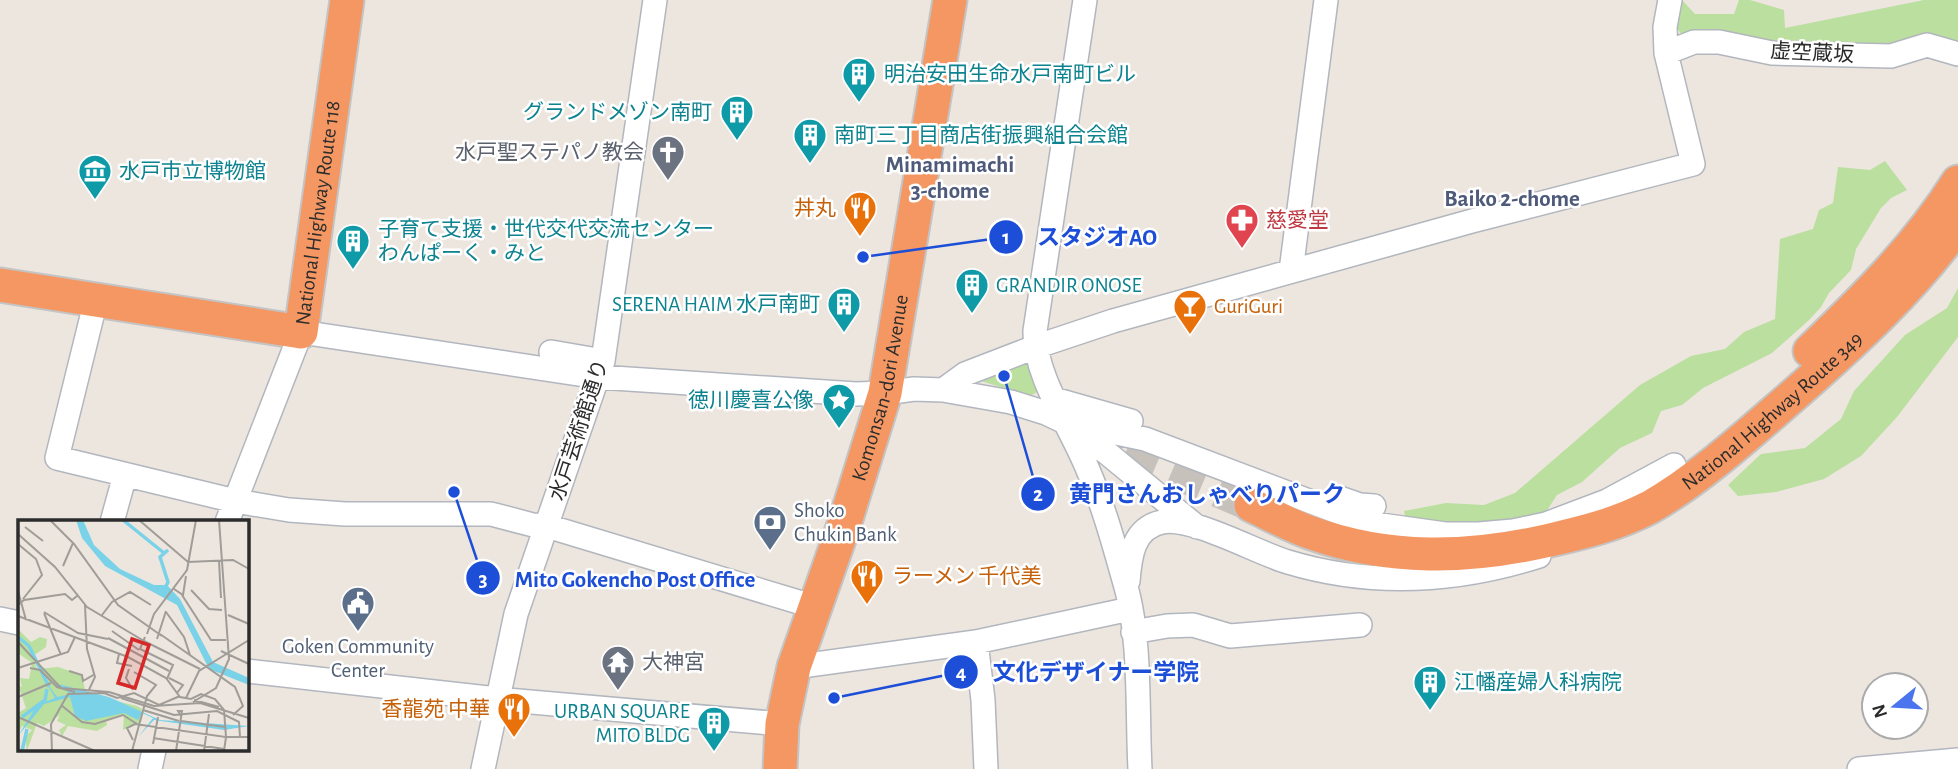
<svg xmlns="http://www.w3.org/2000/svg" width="1958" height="769" font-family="'Alegreya Sans','Noto Sans JP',sans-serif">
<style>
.green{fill:#badf9f}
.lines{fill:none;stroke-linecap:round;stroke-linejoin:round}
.highway-tunnel{stroke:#c6c1bb;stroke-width:33;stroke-dasharray:33 17;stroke-linecap:butt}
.minor-casing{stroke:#b2b6be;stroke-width:26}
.highway-casing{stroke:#c4c4c4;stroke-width:37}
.minor{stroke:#fff;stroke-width:23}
.highway{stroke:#f49762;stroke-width:33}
.labels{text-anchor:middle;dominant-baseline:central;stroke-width:5;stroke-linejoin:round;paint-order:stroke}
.street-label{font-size:21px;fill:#2c2c2c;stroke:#fff}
.culture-label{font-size:21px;fill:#0d838f;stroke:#fff;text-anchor:start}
.worship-label{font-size:21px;fill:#5b616d;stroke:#fff;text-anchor:end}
.food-label{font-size:21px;fill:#c56008;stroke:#fff;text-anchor:end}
.health-label{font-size:21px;fill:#be3a42;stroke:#fff;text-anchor:start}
.service-label{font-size:21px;fill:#4e5e75;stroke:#fff;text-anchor:start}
.neighbourhood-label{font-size:23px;font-weight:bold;fill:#4e5a7a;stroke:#fff}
.inset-river{fill:none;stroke:#79d2e8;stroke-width:3.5}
.inset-road{fill:none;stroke:#a09c97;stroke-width:2}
.view{fill:#d62828;fill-opacity:0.15;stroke:#d62828;stroke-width:3.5}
.inset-edge{fill:none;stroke:#2c2c2c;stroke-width:3.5}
.leader{fill:none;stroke:#1d4ed8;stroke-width:2.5}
.callout-dot{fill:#1d4ed8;stroke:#fff;stroke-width:2.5}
.mark-label{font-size:21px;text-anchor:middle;font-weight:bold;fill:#fff}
.callout-label{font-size:23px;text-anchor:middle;font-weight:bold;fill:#1d4ed8;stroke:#fff;stroke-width:5;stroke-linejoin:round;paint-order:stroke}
</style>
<rect width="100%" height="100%" fill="#ede6df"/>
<path class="green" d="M1677 0H1682L1695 14H1734L1739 0H1750L1784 10 1785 28 1924 0H1958V57L1934 61 1917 41 1871 46 1682 35 1671 20Z
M1885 161 1907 190 1891 198 1881 208 1856 249 1851 270 1829 293 1821 307 1809 320 1772 353 1703 388 1682 405 1661 411 1652 433 1620 448 1582 482 1557 495 1544 515 1500 525 1406 522 1404 511 1446 503 1484 505 1515 493 1640 385 1691 356 1725 349 1744 332 1775 319 1780 239 1813 229 1819 210 1833 203 1838 167 1870 170Z
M1958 288V337L1897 417 1861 456 1824 479 1776 492 1738 496 1728 485 1761 454 1805 448 1841 419 1854 391 1905 335 1947 308Z
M1028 356 1039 391 1030 396 971 378Z"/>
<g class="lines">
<path class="highway-tunnel" d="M1080 432 1251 505"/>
<defs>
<path id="minor" d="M1085 0 1035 331C1034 376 1071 427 1088 470 1104 507 1115 548 1126 587 1141 639 1137 714 1140 769
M1666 53 1694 42H1719L1772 53 1891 56 1927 45 1958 54
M1291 271 1326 0
M96 300 57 458 235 501 289 510 345 514H491L533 525 547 526 815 607
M551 352 603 361
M943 390 965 374 1035 347 1113 321 1472 221 1693 164 1666 53 1665 27 1670 0
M1054 399 1131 421
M1073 424 1145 439 1367 523 1445 534H1479L1513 531 1546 524 1607 501 1674 465
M1337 497 1360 505 1374 506
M112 522 125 475
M227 522 301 332 598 377 856 394 885 393 914 389 943 390 1011 402 1046 413 1067 423 1107 453 1197 527
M1128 581C1130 556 1133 528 1162 522 1192 516 1257 553 1288 562 1371 587 1457 582 1539 556
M0 619 19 623
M1133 632 1167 626 1193 625 1230 636 1360 625
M976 642 983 700 986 769
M794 667 976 642 1130 609
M247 671 497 699 782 724
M150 769 154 750
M483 769 516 614 603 361 655 0
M1859 769 1958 760"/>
<g id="highway">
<path id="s1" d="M0 285 301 332 347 0"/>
<path d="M1810 351C1864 299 1918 246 1958 182"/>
<path id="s2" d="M1251 505C1270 514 1289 525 1309 532 1389 561 1468 559 1550 540 1585 532 1617 524 1650 507 1701 478 1752 431 1796 393 1855 341 1913 288 1958 225"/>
<path id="s3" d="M780 769 782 724 794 667 845 522 885 393 950 0"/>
</g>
</defs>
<use href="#minor" class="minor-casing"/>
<use href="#highway" class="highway-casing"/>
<use href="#minor" class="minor"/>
<use href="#highway" class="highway"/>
</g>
<defs>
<symbol id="building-pin" viewBox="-11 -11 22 30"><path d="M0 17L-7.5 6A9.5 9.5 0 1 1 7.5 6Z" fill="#0f9aa8" stroke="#fff"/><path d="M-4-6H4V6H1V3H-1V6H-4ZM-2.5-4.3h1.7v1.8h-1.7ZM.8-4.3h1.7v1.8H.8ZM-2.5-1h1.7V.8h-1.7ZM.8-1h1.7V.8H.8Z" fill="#fff"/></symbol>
<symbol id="church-pin" viewBox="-11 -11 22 30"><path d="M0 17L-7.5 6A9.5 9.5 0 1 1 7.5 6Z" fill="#6b7280" stroke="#fff"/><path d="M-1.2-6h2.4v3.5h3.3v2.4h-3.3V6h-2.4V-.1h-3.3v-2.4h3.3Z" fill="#fff"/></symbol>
<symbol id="museum-pin" viewBox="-11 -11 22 30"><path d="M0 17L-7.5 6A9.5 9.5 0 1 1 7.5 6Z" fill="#0f9aa8" stroke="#fff"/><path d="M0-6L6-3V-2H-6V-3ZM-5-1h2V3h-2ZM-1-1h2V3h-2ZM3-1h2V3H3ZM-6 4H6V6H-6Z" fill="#fff"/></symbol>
<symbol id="restaurant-pin" viewBox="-11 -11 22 30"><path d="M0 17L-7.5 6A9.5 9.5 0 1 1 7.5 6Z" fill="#e8710a" stroke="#fff"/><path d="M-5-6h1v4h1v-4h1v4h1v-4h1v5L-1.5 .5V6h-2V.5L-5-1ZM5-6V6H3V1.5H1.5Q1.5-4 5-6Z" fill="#fff"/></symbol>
<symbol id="pharmacy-pin" viewBox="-11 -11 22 30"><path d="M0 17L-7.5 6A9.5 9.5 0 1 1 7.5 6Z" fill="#e0444e" stroke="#fff"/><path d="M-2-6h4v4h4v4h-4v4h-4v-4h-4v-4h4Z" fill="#fff"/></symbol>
<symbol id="bar-pin" viewBox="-11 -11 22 30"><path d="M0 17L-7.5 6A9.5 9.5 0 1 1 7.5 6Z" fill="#e8710a" stroke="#fff"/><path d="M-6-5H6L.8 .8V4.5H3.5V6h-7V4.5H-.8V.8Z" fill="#fff"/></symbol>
<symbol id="sight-pin" viewBox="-11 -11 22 30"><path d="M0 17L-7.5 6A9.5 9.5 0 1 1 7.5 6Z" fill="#0f9aa8" stroke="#fff"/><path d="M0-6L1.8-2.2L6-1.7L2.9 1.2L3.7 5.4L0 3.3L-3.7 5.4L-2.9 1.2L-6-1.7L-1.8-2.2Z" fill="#fff"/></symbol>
<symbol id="bank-pin" viewBox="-11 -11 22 30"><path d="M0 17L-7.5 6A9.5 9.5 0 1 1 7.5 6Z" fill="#5c6f8a" stroke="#fff"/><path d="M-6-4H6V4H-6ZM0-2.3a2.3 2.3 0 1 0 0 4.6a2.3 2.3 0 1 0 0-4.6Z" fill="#fff"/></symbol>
<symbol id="civic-pin" viewBox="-11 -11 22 30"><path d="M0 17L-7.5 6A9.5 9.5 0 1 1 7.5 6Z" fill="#5c6f8a" stroke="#fff"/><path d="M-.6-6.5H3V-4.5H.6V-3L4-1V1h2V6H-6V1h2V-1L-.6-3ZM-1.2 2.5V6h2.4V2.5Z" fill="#fff"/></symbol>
<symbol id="temple-pin" viewBox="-11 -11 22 30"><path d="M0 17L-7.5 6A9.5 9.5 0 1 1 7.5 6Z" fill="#6b7280" stroke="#fff"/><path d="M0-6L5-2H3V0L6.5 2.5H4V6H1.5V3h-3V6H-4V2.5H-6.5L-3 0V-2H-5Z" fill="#fff"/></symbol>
</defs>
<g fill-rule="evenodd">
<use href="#building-pin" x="840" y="55" width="38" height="52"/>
<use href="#building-pin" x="718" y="93" width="38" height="52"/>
<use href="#building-pin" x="791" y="116" width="38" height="52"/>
<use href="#church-pin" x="649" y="133" width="38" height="52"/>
<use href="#museum-pin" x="76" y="152" width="38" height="52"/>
<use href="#restaurant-pin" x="841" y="189" width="38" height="52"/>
<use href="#pharmacy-pin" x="1223" y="201" width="38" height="52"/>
<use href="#building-pin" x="334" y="222" width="38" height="52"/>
<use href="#building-pin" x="953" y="266" width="38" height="52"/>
<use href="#building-pin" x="825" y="285" width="38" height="52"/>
<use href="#bar-pin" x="1171" y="287" width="38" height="52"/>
<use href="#sight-pin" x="820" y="381" width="38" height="52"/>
<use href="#bank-pin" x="751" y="503" width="38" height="52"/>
<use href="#restaurant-pin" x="848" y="557" width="38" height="52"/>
<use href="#civic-pin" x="339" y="584" width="38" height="52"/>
<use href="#temple-pin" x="599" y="643" width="38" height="52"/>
<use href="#building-pin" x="1411" y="663" width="38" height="52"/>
<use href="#restaurant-pin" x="495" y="690" width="38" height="52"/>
<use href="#building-pin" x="695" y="704" width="38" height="52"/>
</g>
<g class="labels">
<g class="street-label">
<text transform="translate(1812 53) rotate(3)">虚空蔵坂</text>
<text stroke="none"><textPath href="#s1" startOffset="425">National Highway Route 118</textPath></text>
<text stroke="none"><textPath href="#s3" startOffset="396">Komonsan-dori Avenue</textPath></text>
<text stroke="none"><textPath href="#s2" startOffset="570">National Highway Route 349</textPath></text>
<text transform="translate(579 430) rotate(-72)">水戸芸術館通り</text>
</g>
<g class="culture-label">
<text x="884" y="74">明治安田生命水戸南町ビル</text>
<text x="712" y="112" text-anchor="end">グランドメゾン南町</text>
<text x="834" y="135">南町三丁目商店街振興組合会館</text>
<text x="119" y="171">水戸市立博物館</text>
<text x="378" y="229">子育て支援・世代交代交流センター<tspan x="378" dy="24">わんぱーく・みと</tspan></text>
<text x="996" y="285">GRANDIR ONOSE</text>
<text x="820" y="304" text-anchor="end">SERENA HAIM 水戸南町</text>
<text x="814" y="400" text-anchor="end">徳川慶喜公像</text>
<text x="1454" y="682">江幡産婦人科病院</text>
<text x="690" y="711" text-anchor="end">URBAN SQUARE<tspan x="690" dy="24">MITO BLDG</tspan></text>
</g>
<g class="worship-label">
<text x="644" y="152">水戸聖ステパノ教会</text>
<text x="642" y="662" text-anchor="start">大神宮</text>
</g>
<g class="food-label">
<text x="836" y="208">丼丸</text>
<text x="1214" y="306" text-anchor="start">GuriGuri</text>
<text x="892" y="576" text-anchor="start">ラーメン 千代美</text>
<text x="490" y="709">香龍苑 中華</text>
</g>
<g class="health-label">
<text x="1266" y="220">慈愛堂</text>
</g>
<g class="service-label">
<text x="794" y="510">Shoko<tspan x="794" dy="24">Chukin Bank</tspan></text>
<text x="358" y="646" text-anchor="middle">Goken Community<tspan x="358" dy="24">Center</tspan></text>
</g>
<g class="neighbourhood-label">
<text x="950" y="165">Minamimachi<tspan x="950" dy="26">3-chome</tspan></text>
<text x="1512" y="199">Baiko 2-chome</text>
</g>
</g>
<g transform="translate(18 520)">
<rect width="231" height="231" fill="#ede6df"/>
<path d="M0 109 13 122 22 117 29 119 28 127 15 136 19 149 40 147 64 155 67 170 49 169 119 186 124 189 122 203 105 210 106 195 88 200 89 205 79 211 50 206 44 216 41 210 48 205 39 201 42 195 26 206 19 203 9 231 7 217 14 210 4 206 0 214V193L8 188 0 165 4 167 2 158 11 159 14 143 0 133Z" fill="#badf9f"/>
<path d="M58 0H65L76 25 102 49 136 65H149L162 79 195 142 231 158V165L191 149 159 85 87 46 64 18ZM28 162 39 177 53 174 36 163 91 177 142 200 231 206 206 210 136 200 120 217 135 198 124 193 120 200 106 193 68 201 57 196 52 177 26 184 0 216 16 190 27 182 37 178Z" fill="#79d2e8"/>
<path class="inset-river" d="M105 0 146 33M147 68 150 62 142 37 150 30M0 117 11 126 31 167M4 197 27 180 29 169M4 231 9 209"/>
<path class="inset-road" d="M32 0 56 24 100 85 144 116M121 0 170 42 215 40 231 49M7 7 25 21M0 14 37 47 69 87 126 121M0 24 18 39 24 55 5 79M201 41 203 78M45 46 55 23M156 69 165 75 168 56M173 70 191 89 204 90M0 71 8 100M164 75 193 120H208M0 85 6 80 47 74 54 80 59 76M67 85 69 129 77 157 69 174M26 92 60 113 90 119M148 92 166 117 172 135M26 93 43 135M84 95 94 82 112 72 133 85M210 95 231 104M0 96 110 137 148 158 162 177 173 179 183 174 197 179 206 190 208 217H231M94 111 121 130M129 114 136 94 169 50 178 0M142 114 217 167 225 186 215 195M127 117 122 129 155 145 149 159M90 118 151 151M139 119 148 91M126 121 182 149M0 122 43 168 91 172 136 186 182 183 231 198M203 131 231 144M101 134 99 143 114 146M0 148 50 132 57 117M12 148 22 150 39 167 57 172M111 149 108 158 115 170M51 151 64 155 65 161 77 154M151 158 165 165 159 173M0 177 33 163M103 178 156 195 199 191 221 202 222 217M168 178 181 151 231 120M176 180 201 187M175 182 198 168 211 139 201 0M43 185 64 202 77 204 105 195 119 204M125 190 161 201M0 197 77 231M163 201 207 207M135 218 206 229M115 220 109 208 117 204 208 217 206 231M135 224 140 197M34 231 33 204 50 174 86 173 99 178 116 173 141 185 162 176M114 231 129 176 138 165 116 152M158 231 164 191H160L162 194M186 231 191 194"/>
<path class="view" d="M114 119 131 125 117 168 100 163Z"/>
<rect width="231" height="231" class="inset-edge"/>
</g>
<path class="leader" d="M863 257L1006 237M1004 376L1038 494M454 492L483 578M834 698L961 672"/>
<g class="callout-dot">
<circle cx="863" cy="257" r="7"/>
<circle cx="1004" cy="376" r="7"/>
<circle cx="454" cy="492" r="7"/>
<circle cx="834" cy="698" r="7"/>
<circle cx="1006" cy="237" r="18"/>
<circle cx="1038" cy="494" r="18"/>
<circle cx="483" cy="578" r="18"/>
<circle cx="961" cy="672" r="18"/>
</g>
<g class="mark-label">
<text x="1006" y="244">1</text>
<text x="1038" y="501">2</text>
<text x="483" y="586">3</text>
<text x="961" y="679">4</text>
</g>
<g class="callout-label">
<text x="1097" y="245">スタジオAO</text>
<text x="1207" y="502">黄門さんおしゃべりパーク</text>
<text x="635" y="587">Mito Gokencho Post Office</text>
<text x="1096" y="680">文化デザイナー学院</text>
</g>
<g transform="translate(1895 706) rotate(252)"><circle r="33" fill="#ffffff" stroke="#ababab" stroke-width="2"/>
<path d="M0-5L12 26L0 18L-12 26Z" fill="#4a75ef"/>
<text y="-10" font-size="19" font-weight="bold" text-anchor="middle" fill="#2c2c2c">N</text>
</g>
</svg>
